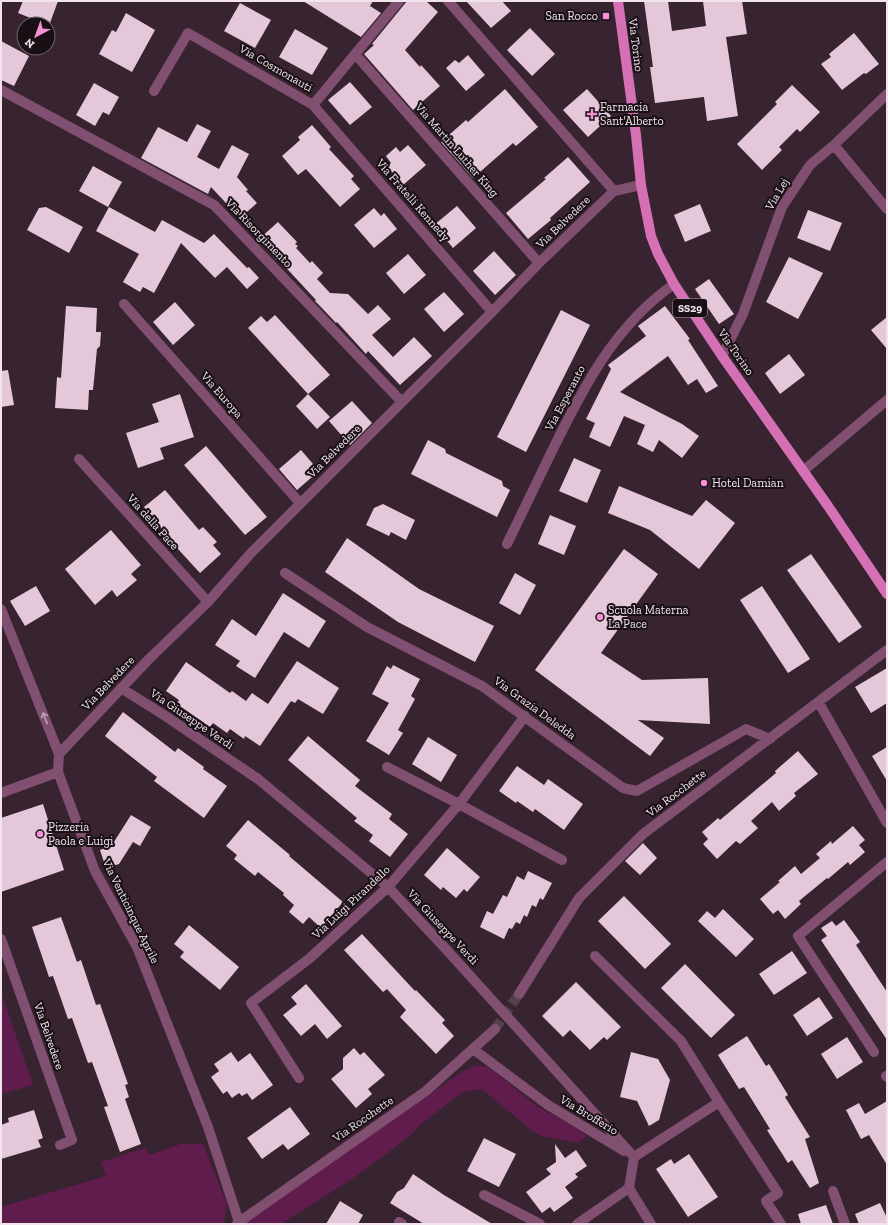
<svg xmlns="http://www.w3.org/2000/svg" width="888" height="1225" font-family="'Zilla Slab',serif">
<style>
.green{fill:#611c4e}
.building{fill:#e4c8d9}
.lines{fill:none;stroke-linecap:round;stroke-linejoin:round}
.street-tunnel{stroke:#54404c;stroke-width:10;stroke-dasharray:10 5;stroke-linecap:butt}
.street{stroke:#814f70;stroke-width:10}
.primary{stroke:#d670b5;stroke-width:10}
.oneway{stroke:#bfa1b5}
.poi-dot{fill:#f491d3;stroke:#191016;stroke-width:1.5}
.labels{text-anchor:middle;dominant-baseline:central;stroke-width:4;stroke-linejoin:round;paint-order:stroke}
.shield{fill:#191016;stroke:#b1a4ac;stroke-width:1}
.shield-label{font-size:11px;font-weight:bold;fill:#f2e4ed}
.poi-label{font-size:12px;fill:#f2e4ed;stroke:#191016;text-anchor:start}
.street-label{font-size:12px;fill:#f2e4ed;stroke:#191016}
</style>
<rect width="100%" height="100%" fill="#382330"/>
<path class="green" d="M1 992 33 1085 1 1094Z
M474 1066H486L496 1073 535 1105 578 1129 587 1136 578 1143 541 1136 531 1130 482 1089 463 1092 421 1124 412 1134 393 1149 352 1179 281 1224H245L249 1219 462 1072Z
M181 1144H203L227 1204 225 1219 223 1224H1V1207L106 1176 101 1162 145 1148 149 1155Z"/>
<path class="building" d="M23 1H58L50 23 34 17 33 19 18 13Z
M303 1H373L370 6 381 13 361 37Z
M407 1H426L438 12 405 50 420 67 421 65 440 86 413 110 364 54 374 45 372 44Z
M466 1H502L511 11 491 28Z
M644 1H668L672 31 706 26 703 1H742L747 34 726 37 738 116 707 121 704 97 655 103 650 67H653Z
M240 3 271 20 255 48 224 31Z
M126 13 155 30 132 72 99 54 112 30 116 32Z
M530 28 555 54 532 76 507 50Z
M295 29 328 48 312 75 279 57Z
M854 33 879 64 866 74 864 73 842 90 821 64 831 57 829 54Z
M1 41 29 56 14 86 1 80Z
M468 55 485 75 466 91 446 68 455 60 459 63Z
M350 82 372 107 350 125 328 100Z
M94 83 119 97 109 115 103 112 95 126 76 115Z
M792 85 820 112 800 132 797 129 779 147 782 150 762 170 737 144 777 104 775 102Z
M505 89 538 127 516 146 513 143 473 178 441 142 466 120 468 122Z
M587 89 611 116 588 137 563 110Z
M197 124 211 131 197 157 219 169 232 145 249 154 237 177 248 190 246 191 257 203 240 218 211 187 208 194 141 158 158 127 187 142Z
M312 125 331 147 329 149 354 176 351 179 360 189 340 207 306 169 298 175 282 156 300 140 298 137Z
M408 145 426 165 403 185 387 167 391 163 386 156 396 147 400 152Z
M568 157 590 182 550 218 551 220 528 239 506 213 546 179 544 178Z
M93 166 122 182 108 207 79 191Z
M700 204 711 231 685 242 674 215Z
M457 206 476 228 453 248 434 225Z
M46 207 83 227 69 253 27 230 39 208Z
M109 207 155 232 162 220 204 243 214 234 247 268 249 267 259 278 247 289 227 267 215 278 181 243 154 293 143 287 140 292 123 282 139 254 96 231Z
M374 208 381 216 384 213 397 229 374 248 354 225Z
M808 210 842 223 830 251 797 238Z
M278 222 297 242 295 244 298 246 296 248 310 263 312 261 323 273 317 279 330 293 348 294 368 314 378 305 391 319 372 335 393 357 414 337 432 356 400 385 368 351 366 354 337 322 336 323 320 306 315 301 316 300 278 259 277 260 258 240Z
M494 251 516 275 495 295 473 271Z
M408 254 426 275 404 294 386 273Z
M789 257 823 273 798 319 766 302Z
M709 279 734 314 719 324 695 289Z
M444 292 464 314 444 332 424 309Z
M175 302 195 325 173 345 153 322Z
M66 306 97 308 96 332H101L100 346 97 349 93 390H89L88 410 55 408 57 377 61 378Z
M665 306 690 339 688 340 718 386 706 393 697 379 688 385 668 356 620 392 682 424 699 436 682 458 659 440 653 452 637 444 645 425 624 416 610 447 589 437 595 423 586 419 611 369 608 365 646 336 638 326Z
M561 310 590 325 526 452 497 437Z
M275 315 330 375 308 394 248 328 261 316 267 322Z
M887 317V349L871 330Z
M789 354 805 375 780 394 765 373Z
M8 370 14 405 1 407V371Z
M180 394 194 437 160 448 164 459 138 468 126 433 159 422 152 404Z
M308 394 330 417 317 429 296 406Z
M352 401 372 423 350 445 329 421Z
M428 440 445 449 446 453 502 481 503 486 510 490 497 517 411 474Z
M206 446 267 517 245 535 184 465Z
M301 450 319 471 297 490 279 469Z
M574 458 601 470 587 503 559 491Z
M619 486 692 516 706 500 735 523 699 569 650 530 608 513Z
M165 490 199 530 203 527 217 542 213 545 221 554 200 573 178 549 144 507Z
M383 504 415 520 406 540 391 532 389 536 366 525 374 508Z
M550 515 576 526 564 555 538 544Z
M111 530 141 565 131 574 137 580 117 597 112 590 95 605 65 569Z
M347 538 419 589 494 626 475 662 398 622 325 572Z
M624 549 658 574 601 653 642 680 708 678 710 724 638 720 664 738 650 756 535 670Z
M811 554 862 627 839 643 787 570Z
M515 573 536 585 520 615 499 603Z
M36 586 50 611 25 626 10 601Z
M762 586 810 659 788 673 740 600Z
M283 593 326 621 309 648 284 632 255 678 236 666 240 661 215 645 232 619 256 636Z
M297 661 339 688 323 714 298 699 295 703 291 701 260 746 245 736 244 739 230 729 227 733 213 723 210 727 177 704 179 700 166 691 186 662 230 693 232 691 246 701 252 693 268 704Z
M393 665 420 679 411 696 415 699 398 730 403 733 389 755 366 741 389 703 372 694 387 666 391 669Z
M887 668V703L871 713 855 687Z
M123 712 175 752 178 748 204 767 203 769 227 786 204 818 154 781 157 777 105 736Z
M308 736 360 780 355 786 392 814 389 819 408 834 390 857 369 841 373 835 354 821 357 818 288 760Z
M428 737 457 755 441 782 412 764Z
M887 747V781L872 756Z
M798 751 818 774 794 793 796 796 779 811 772 802 751 821 758 828 740 844 736 841 717 859 703 844 708 839 702 832 718 818 720 820 776 773 775 771Z
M517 766 544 785 548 779 583 804 564 830 535 809 533 812 517 801 516 803 499 791Z
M43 804 64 870 1 892V818Z
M131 815 151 827 140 846 133 842 119 864 106 868 100 850 112 845Z
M248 820 290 855 289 856 343 902 321 928 309 917 303 924 289 912 294 905 283 895 284 893 258 872 255 876 234 859 237 855 226 846Z
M853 826 865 840 859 845 865 852 850 865 848 862 828 879 827 878 799 901 801 904 785 919 778 910 773 914 760 899 780 882 778 881 795 866 801 874 820 858 816 854 831 841 832 844Z
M643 843 657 858 640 875 625 861Z
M447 848 480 877 467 892 464 889 456 898 443 887 441 890 424 875Z
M528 871 552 883 543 900 540 898 536 907 532 905 527 917 524 915 520 924 516 922 512 929 509 928 504 939 480 927 487 911 493 914 503 895 507 897 517 876 524 880Z
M624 896 671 944 645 969 598 921Z
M723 909 754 939 736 957 698 921 707 911 715 918Z
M61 917 77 962 81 960 96 1005 100 1004 128 1084 125 1085 129 1097 125 1099 141 1144 120 1152 104 1107 108 1106 92 1062 88 1063 72 1018 68 1019 53 976 49 977 32 927Z
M844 920 860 942 856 945 887 992V1040L821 940 827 936 821 928 832 921 836 926Z
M189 925 239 967 220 990 180 957 184 952 174 944Z
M362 934 415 991 416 990 445 1020 442 1023 454 1036 436 1054 400 1017 406 1010 387 989 383 992 344 950Z
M792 951 807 973 774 995 759 974Z
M685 964 735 1015 711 1038 661 988Z
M576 982 621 1027 607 1040 604 1037 590 1050 570 1030 563 1037 542 1016Z
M306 984 342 1026 327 1039 315 1024 301 1036 283 1015 297 1004 291 997Z
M819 997 833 1018 807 1036 793 1015Z
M747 1036 766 1066 769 1064 788 1095 785 1097 810 1137 805 1139 819 1183 810 1188 792 1160 788 1163 767 1130 770 1129 744 1087 739 1089 718 1055Z
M847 1037 863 1062 837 1079 821 1054Z
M354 1048 360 1055 364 1052 385 1075 368 1089 372 1094 356 1108 331 1079 343 1069V1058Z
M231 1052 238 1062 250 1053 273 1085 252 1100 247 1093 242 1096 239 1093 232 1098 227 1091 223 1094 211 1077 219 1071 214 1064Z
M631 1052 658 1059 670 1080 659 1120 649 1126 637 1101 620 1097Z
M887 1101V1165L869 1135 861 1139 846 1110 859 1103 865 1114Z
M290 1107 310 1134 288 1150 283 1144 262 1159 247 1138Z
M34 1110 43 1138 38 1140 41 1147 1 1159V1125L9 1122 8 1118Z
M484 1138 516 1154 499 1187 467 1171Z
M555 1144 565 1158 576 1150 587 1166 575 1174 578 1177 565 1187 573 1198 554 1212 550 1207 542 1213 526 1192 551 1174 546 1169 556 1162Z
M689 1154 718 1197 688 1217 656 1169 671 1159 674 1164Z
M413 1174 444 1195 492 1224H424L390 1203 397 1192 404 1188Z
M340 1201 363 1215 358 1224H326Z
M880 1203 887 1218V1224H859L855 1214Z
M826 1205 833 1224H801L798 1214Z"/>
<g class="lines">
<path class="street-tunnel" d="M495 1029 519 994"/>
<path class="street" d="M448 1 614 191
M355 54 539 263
M1 90 214 205 402 402
M154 91 188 33 313 105 399 1
M313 105 492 312
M834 145 887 209
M124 304 300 503
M722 356 743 314 782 207 810 165 834 145 887 94
M79 459 208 602
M803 471 887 400
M507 544C522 513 537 482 552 451 583 388 614 326 674 284
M285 573 367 627 482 686 623 788 637 791 746 729 770 739
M1 609 59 754 58 772 95 871 137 947 208 1127 239 1222 237 1224
M121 688 167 717 258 779 388 887 445 948 634 1157
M819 703 887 823
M59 754 149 659 208 602 251 553 492 312 539 263 614 191 641 185
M387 767 459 804 562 860
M1 793 58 772
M1 939 72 1140 60 1145
M595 956 681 1041 719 1102 778 1193 766 1201 781 1224
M519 994 579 898 643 834 887 650
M473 1049 548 1105 624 1151
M874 1052 798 936 887 862
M886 1076 887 1077
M299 1078 251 1003 310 958 388 887 459 804 525 716
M634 1157 719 1102
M634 1157 629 1188 651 1224
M833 1191 845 1224
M484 1195 540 1224
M239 1222 426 1091 495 1029
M399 1222 402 1224
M577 1224 629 1188"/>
<path class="primary" d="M618 1 636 135 641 185 651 236 658 254 674 284 722 356 828 506 887 594"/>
</g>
<defs><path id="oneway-shaft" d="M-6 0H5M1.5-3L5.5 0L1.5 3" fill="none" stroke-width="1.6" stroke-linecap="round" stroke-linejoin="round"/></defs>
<use class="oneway" href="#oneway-shaft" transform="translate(45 718) rotate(-111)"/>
<g class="poi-dot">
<rect x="602" y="12" width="8" height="8" rx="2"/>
<path d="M590 108h4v4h4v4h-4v4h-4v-4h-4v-4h4z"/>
<circle cx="704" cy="483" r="4"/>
<circle cx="600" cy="617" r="4"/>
<circle cx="40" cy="834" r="4"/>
</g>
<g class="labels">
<rect class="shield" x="673" y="299" width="34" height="18" rx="3"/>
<g class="shield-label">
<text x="690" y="308">SS29</text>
</g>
<g class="poi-label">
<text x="598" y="16" text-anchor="end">San Rocco</text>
<text x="600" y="107">Farmacia<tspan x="600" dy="14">Sant'Alberto</tspan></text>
<text x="712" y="483">Hotel Damian</text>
<text x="608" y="610">Scuola Materna<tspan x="608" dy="14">La Pace</tspan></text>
<text x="48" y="827">Pizzeria<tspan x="48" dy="14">Paola e Luigi</tspan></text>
</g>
<g class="street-label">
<text transform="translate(636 45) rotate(83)">Via Torino</text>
<text transform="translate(276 68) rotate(30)">Via Cosmonauti</text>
<text transform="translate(457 150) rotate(49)">Via Martin Luther King</text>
<text transform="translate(777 194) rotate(-60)">Via Lej</text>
<text transform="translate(413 200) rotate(49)">Via Fratelli Kennedy</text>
<text transform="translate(563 222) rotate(-44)">Via Belvedere</text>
<text transform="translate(259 233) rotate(46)">Via Risorgimento</text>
<text transform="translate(736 352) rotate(55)">Via Torino</text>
<text transform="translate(222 395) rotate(49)">Via Europa</text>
<text transform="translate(565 398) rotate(-62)">Via Esperanto</text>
<text transform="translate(334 451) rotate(-45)">Via Belvedere</text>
<text transform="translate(153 522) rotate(48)">Via della Pace</text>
<text transform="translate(108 683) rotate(-46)">Via Belvedere</text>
<text transform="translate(535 708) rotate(36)">Via Grazia Deledda</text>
<text transform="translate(192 719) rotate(34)">Via Giuseppe Verdi</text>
<text transform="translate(676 793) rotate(-37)">Via Rocchette</text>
<text transform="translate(351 902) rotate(-43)">Via Luigi Pirandello</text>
<text transform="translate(131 911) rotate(64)">Via Venticinque Aprile</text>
<text transform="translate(443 927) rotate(47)">Via Giuseppe Verdi</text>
<text transform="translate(49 1036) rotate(71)">Via Belvedere</text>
<text transform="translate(589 1115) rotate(31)">Via Brofferio</text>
<text transform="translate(363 1119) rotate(-35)">Via Rocchette</text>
</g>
</g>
<rect width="888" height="1225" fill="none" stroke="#f2e4ed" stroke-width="4"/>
<g transform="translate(36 36) rotate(221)"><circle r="19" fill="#191016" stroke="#70656c"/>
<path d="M0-3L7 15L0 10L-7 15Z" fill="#f491d3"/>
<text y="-6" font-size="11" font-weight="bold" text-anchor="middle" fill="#f2e4ed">N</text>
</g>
</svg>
